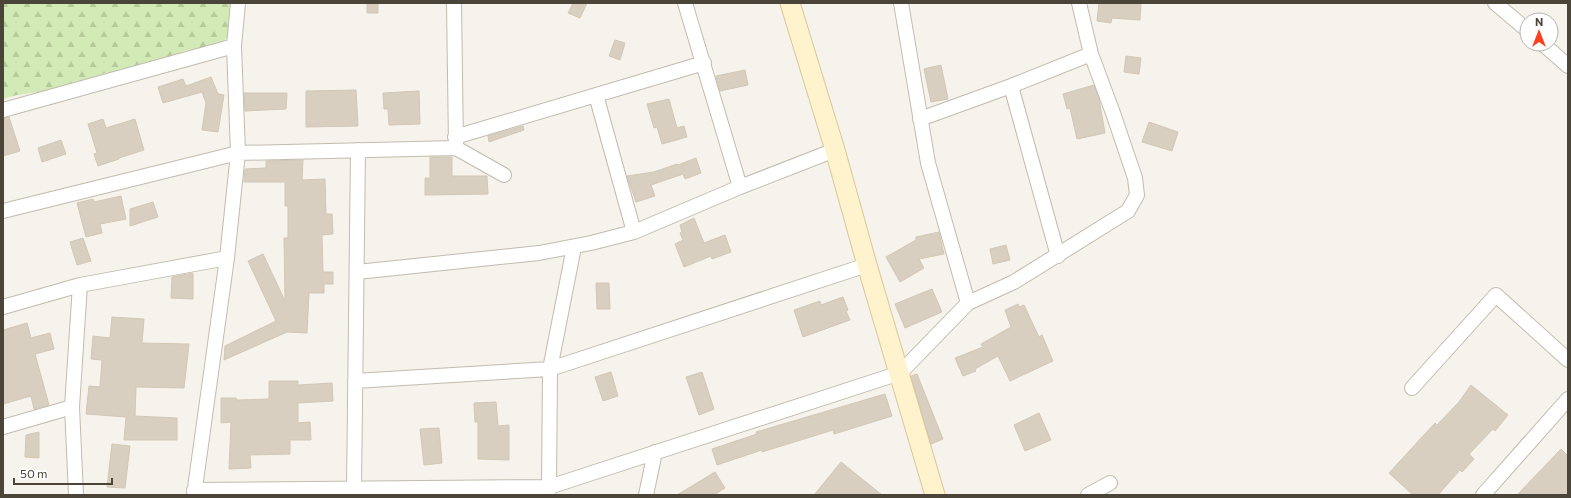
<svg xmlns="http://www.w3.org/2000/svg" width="1571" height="498" font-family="Commissioner,sans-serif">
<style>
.forest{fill:url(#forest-firs)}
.building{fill:#d8cfc1;stroke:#d3c7b4}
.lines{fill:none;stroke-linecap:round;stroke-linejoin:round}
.street-casing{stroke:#c2bbae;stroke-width:16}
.secondary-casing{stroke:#d6c79b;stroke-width:21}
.street{stroke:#fff;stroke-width:14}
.secondary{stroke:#fff3cd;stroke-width:19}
</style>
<defs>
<pattern id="forest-firs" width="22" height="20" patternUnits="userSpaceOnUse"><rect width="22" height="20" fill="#d2eab5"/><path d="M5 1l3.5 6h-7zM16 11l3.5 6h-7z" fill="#b6ca9c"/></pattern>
</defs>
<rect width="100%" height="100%" fill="#f6f3ec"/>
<path class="forest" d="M3 3H235V31L227 38 215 46 187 50 124 74 105 73 86 81 47 91 17 95 3 99Z"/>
<path class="building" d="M367 3H378V13H367Z
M573 3H587L580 18 568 13Z
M1099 3H1141L1140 20 1112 18 1111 23 1097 21Z
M615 40 625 43 620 60 609 56Z
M1126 56 1141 58 1139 74 1124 72Z
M941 65 948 99 931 102 924 69Z
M745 70 748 85 720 91 716 76Z
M211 77 218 94 224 95 218 132 202 130 206 103 202 92 163 103 158 87 183 79 186 86Z
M1094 85 1099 99 1105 133 1077 139 1070 108 1067 109 1063 94Z
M356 90 358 126 306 127V91Z
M419 91 420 124 389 125 388 109H384L383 93Z
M244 93H287L286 109 245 111Z
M669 99 677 128 684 126 687 137 662 144 657 127 654 128 647 104Z
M9 117 20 151 3 156V118Z
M103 119 106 128 135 119 144 150 119 158V159L98 166 94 154 97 153 88 124Z
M1149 122 1178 132 1172 151 1142 142Z
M523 126 524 130 489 142 488 136Z
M61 140 66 154 42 162 38 148Z
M430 157H452V176H487L488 194 425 195V178H430Z
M696 158 701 173 685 179 683 174 651 185 655 196 636 202 627 176 654 172 677 164 678 165Z
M303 160 302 180 325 179 326 214H332L333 234 322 235 323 272H333V284H324V293H309L307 333 287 332 224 360 225 346 276 321 248 261 263 254 285 301 284 238H288V206H285V182H244L245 169 266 168V161Z
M121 196 126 219 100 224 102 233 86 237 77 203 93 199 94 202Z
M153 202 158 217 130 226V209Z
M694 218 704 243 725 235 731 252 712 259 711 256 684 267 675 244 683 240 680 233 682 232 680 225Z
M939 232 944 254 919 259 924 268 900 282 886 257 916 240V237Z
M83 238 91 261 77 265 70 242Z
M1006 245 1010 260 993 264 990 249Z
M193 273V299L171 298 172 277Z
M596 283H609L610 309H597Z
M932 289 942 312 905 328 895 304Z
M843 297 848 310 846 311 850 320 803 337 794 310 820 301 821 305Z
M1018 304 1019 307 1024 305 1039 337 1042 335 1053 361 1010 381 998 356 975 369 976 371 963 376 955 358 983 347 981 344 1011 327 1005 310Z
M112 317 144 319 142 343 189 344 184 388 136 387 135 416 177 418V440H124L126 417 86 414 89 386 100 387 102 360 91 359 93 336 110 338Z
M27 323 31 338 50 333 54 349 35 354 49 405 34 409 31 396 3 404V330Z
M611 372 618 396 603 401 595 377Z
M702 372 714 409 699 415 686 377Z
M917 374 943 439 931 444 911 376Z
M269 381H298V385L332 383 333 401 298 403V423L310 422 311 440H290V454L250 455 251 468 229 469 231 422 221 423V398H236L237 400 269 399Z
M1471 385 1508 415 1495 431 1493 429 1469 454 1474 459 1462 472 1460 470 1438 495H1413L1389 473 1435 423 1437 425 1459 402Z
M885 394 892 416 834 434 833 430 762 452V450L717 465 712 449 757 434 756 432Z
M496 402 498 426 509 425V460L478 459V422H475L474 403Z
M1039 413 1051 440 1025 451 1014 425Z
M439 428 442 463 424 465 420 429Z
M39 432V458L25 457 26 435Z
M112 444 130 446 125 488 107 487Z
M1561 449 1568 456V495H1517Z
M841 462 882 495H814Z
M715 472 725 488 714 495H677Z"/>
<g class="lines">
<defs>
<path id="street" d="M454 3 456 146
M685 3 740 187
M901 3 928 163 968 303
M1495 3 1527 30
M1543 44 1568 66
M1011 86 1058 256
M596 95 634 232
M3 110 234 46
M920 119 1011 86 1091 54
M455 137 704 63
M3 211 238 153 456 148 504 175
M357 272 539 253 591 243 634 232 740 187 835 150
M3 307 80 285 227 258
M355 381 550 369 867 265
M1412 388 1496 295 1568 360
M3 427 72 407
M354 489 358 150
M194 490 549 487 900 373 968 303 1014 282 1128 211 1137 195 1135 178 1113 113 1091 54 1079 3
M76 495 72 407 80 285
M194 495 227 258 238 153 234 46 238 3
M548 495 549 487 550 369 574 247
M646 495 655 452
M1088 495 1110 483
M1483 495 1568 399"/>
<path id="secondary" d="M790 3 835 150 867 265 935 495"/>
</defs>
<use href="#street" class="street-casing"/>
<use href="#secondary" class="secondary-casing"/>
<use href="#street" class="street"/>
<use href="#secondary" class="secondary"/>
</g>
<rect width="1571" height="498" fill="none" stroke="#4b4439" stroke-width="8"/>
<g transform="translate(1539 32)"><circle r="19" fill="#ffffff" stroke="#b7b4b0"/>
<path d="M0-3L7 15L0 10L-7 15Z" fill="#fc3f1d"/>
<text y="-6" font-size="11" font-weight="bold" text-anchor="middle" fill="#4b4439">N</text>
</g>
<path d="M14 478v6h98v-6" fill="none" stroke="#4b4439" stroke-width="2"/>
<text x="20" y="478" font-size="12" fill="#4b4439" stroke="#ffffff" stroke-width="3" paint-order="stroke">50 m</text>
</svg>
